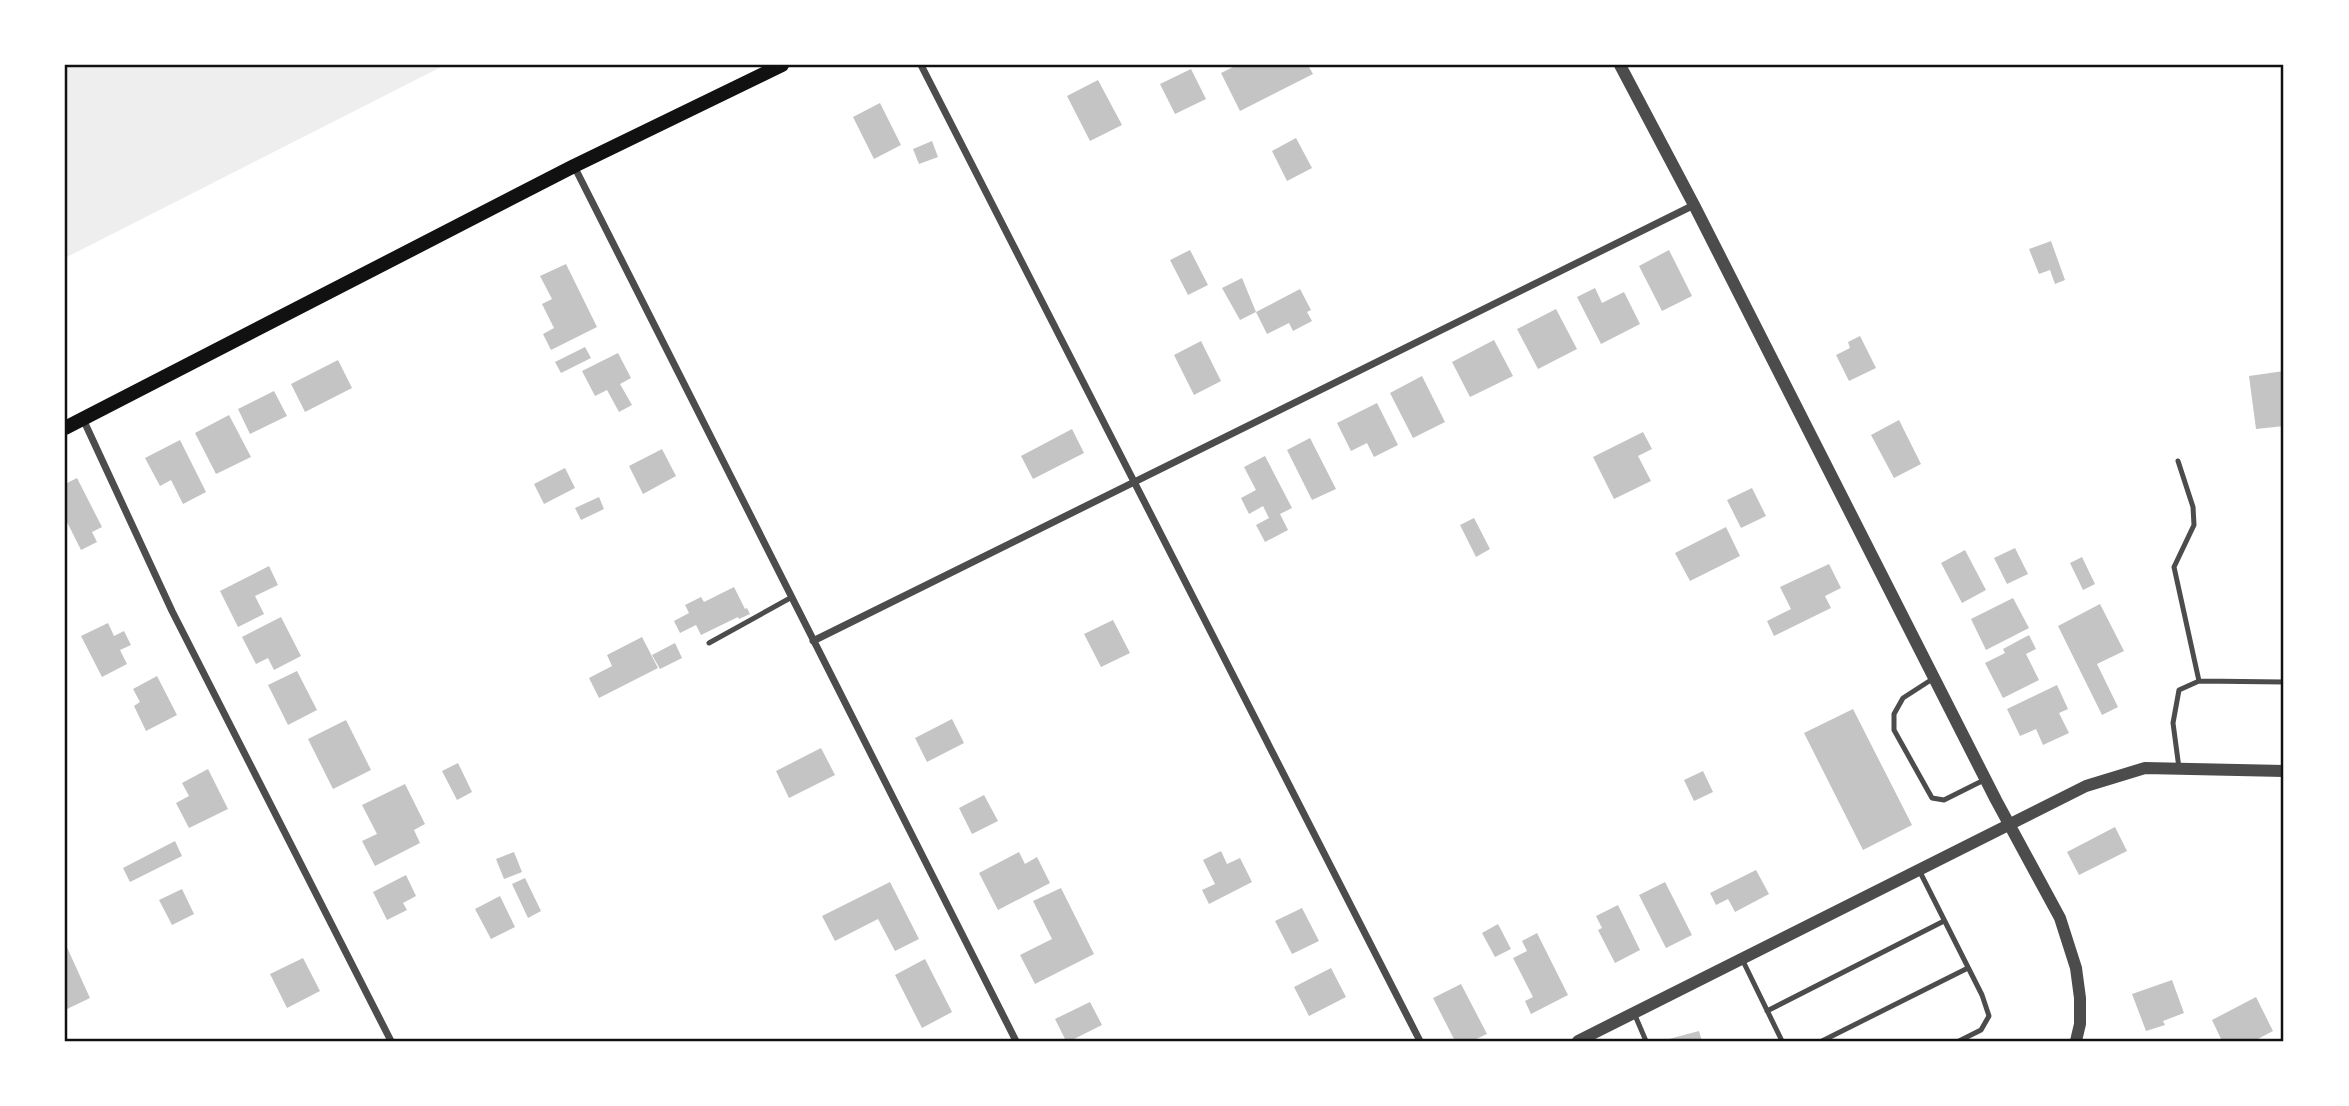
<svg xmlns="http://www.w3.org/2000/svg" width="2349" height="1106" font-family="'Alegreya Sans',sans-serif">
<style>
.green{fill:#eee}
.building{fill:#c4c4c4}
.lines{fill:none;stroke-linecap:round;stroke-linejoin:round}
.service{stroke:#4c4c4c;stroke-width:5}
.minor{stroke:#4c4c4c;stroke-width:7}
.tertiary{stroke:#4c4c4c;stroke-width:12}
.secondary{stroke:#111;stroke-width:14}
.neatline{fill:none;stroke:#111;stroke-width:2.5}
</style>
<rect width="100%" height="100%" fill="#fff"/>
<path class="green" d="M65 65H445L65 258Z"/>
<path class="building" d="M1237 65H1308L1313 74 1240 111 1221 73Z
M1191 69 1206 99 1175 114 1160 84Z
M1098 80 1122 125 1090 141 1067 96Z
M880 103 901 145 874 159 853 117Z
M1296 138 1312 168 1287 181 1272 151Z
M932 141 938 157 919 164 913 149Z
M2051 241 2065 280 2055 284 2050 270 2039 274 2029 249Z
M1190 250 1208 285 1188 295 1170 260Z
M1669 250 1692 296 1662 311 1639 266Z
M566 264 597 327 551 350 543 334 554 328 542 304 552 299 540 276Z
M1242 278 1256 312 1300 289 1311 310 1307 312 1312 321 1293 331 1289 323 1267 334 1256 312 1240 320 1222 288Z
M1595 288 1602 303 1624 292 1640 324 1601 344 1577 297Z
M1556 309 1577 349 1538 369 1517 329Z
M1860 336 1876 368 1849 381 1836 355 1850 348 1848 342Z
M1494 340 1513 376 1470 397 1452 362Z
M1201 341 1221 381 1194 395 1174 355Z
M585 347 591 358 561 373 555 362Z
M618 353 631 378 620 384 632 405 619 412 607 390 595 396 582 371Z
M338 360 352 388 305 412 291 384Z
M2284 371V426L2256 429 2249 376Z
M1422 376 1445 422 1413 438 1390 393Z
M274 391 287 416 250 434 238 409Z
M1377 403 1398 445 1374 457 1367 443 1351 451 1337 423Z
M229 415 251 457 216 474 195 433Z
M1899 420 1921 464 1894 478 1871 435Z
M1072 429 1084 453 1033 479 1021 456Z
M1643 432 1652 449 1638 456 1651 481 1614 499 1593 457Z
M1310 438 1336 489 1312 500 1287 450Z
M180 440 206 492 183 504 171 480 160 486 145 458Z
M662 449 676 476 643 494 629 466Z
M1265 456 1292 508 1280 514 1288 530 1265 542 1256 525 1269 518 1263 506 1249 514 1241 498 1256 490 1244 467Z
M565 468 575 488 544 504 534 484Z
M77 478 102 527 92 532 97 542 81 550 65 518V484Z
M1752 488 1766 516 1741 528 1727 500Z
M599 497 604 509 581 520 575 508Z
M1474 518 1490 549 1476 557 1460 525Z
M1726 527 1740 556 1690 581 1675 553Z
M2015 548 2028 574 2007 584 1994 558Z
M1965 550 1986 590 1962 603 1941 563Z
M2082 557 2095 584 2083 590 2070 563Z
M1829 564 1841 588 1825 596 1831 608 1774 636 1767 621 1791 609 1780 587Z
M269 566 278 585 255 596 264 614 238 627 220 591Z
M734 587 745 609 747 608 750 614 739 619 738 617 701 635 696 625 680 633 674 621 689 613 685 605 701 597 704 602Z
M2013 598 2029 628 1986 650 1971 619Z
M2100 604 2124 651 2097 664 2118 707 2102 715 2058 626Z
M281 617 301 656 274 670 268 658 256 664 242 637Z
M1113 620 1130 653 1101 667 1084 634Z
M108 623 114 636 124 631 131 645 120 650 127 664 102 677 81 636Z
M2029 635 2036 649 2026 654 2039 680 2003 698 1985 663 2005 653 2003 649Z
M642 637 658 668 599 698 589 678 612 666 607 655Z
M675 643 682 658 660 669 652 655Z
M297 671 317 710 288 725 268 685Z
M157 676 177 715 146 731 134 706 140 702 133 689Z
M2057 685 2068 709 2059 713 2069 733 2043 745 2036 729 2020 736 2007 709Z
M1853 709 1912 825 1863 850 1804 733Z
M952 719 964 743 927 762 915 738Z
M346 720 371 770 333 789 308 739Z
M821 748 835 775 789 798 776 771Z
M458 763 472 792 457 800 442 771Z
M208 769 228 809 189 828 176 803 189 796 182 783Z
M1703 771 1713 792 1694 801 1684 780Z
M405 784 425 824 414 830 420 843 375 866 362 841 377 834 362 805Z
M984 795 998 821 972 834 959 808Z
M2115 827 2127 851 2079 875 2067 852Z
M175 841 182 856 130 882 123 868Z
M1221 851 1227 864 1240 858 1252 882 1209 904 1202 890 1215 884 1203 860Z
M514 852 522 872 504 879 496 859Z
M1019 852 1025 864 1037 857 1050 883 998 910 979 873Z
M1756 870 1769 894 1735 912 1728 899 1716 905 1710 893Z
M406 875 416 896 403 903 407 910 387 920 373 892Z
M525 878 541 911 528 918 512 884Z
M890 882 919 939 895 951 878 919 835 941 822 916Z
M1665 882 1692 935 1666 948 1639 895Z
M1061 888 1094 954 1035 984 1020 955 1052 939 1033 901Z
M182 889 194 914 172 925 159 900Z
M500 896 515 927 491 939 475 909Z
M1618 905 1640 950 1615 963 1598 930 1602 928 1596 916Z
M1302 908 1319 941 1292 954 1275 921Z
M1498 924 1511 949 1495 957 1482 933Z
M1537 933 1568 995 1531 1014 1525 1001 1533 997 1513 958 1527 951 1522 941Z
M65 943 90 998 65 1010Z
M303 958 320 991 287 1008 270 974Z
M925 959 952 1012 922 1028 895 975Z
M1331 968 1346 997 1309 1016 1294 987Z
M2172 980 2184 1013 2163 1021 2165 1025 2146 1031 2132 994Z
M1461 984 1487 1034 1472 1041H1455L1433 998Z
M2256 997 2273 1031 2254 1041H2222L2212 1020Z
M1090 1002 1102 1025 1070 1041H1066L1055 1019Z
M1699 1031 1702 1041H1665V1040Z"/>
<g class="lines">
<path class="service" d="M2178 461 2193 507 2194 525 2174 567 2199 681
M709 643 792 597
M1934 678 1903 698 1894 714V730L1932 798 1944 800 1986 779
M2179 768 2173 723 2179 690 2199 681 2284 682
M1919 870 1982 995 1989 1016 1981 1030 1959 1041
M1742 959 1782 1041
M1767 1011 1944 921
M1634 1013 1646 1041
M1822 1041 1968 968"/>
<path class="minor" d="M921 65 1420 1041
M574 166 1016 1041
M83 419 172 611 391 1041
M813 641 1694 205"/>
<path class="tertiary" d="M1620 65 1694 205 1996 800 2060 918 2076 968 2080 998V1024L2076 1041
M1578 1041 2086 786 2145 768 2284 771"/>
<path class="secondary" d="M65 428 574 166 782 65"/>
</g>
<rect width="2349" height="1106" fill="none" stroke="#ffffff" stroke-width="133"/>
<rect x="66" y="66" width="2216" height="974" class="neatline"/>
</svg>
